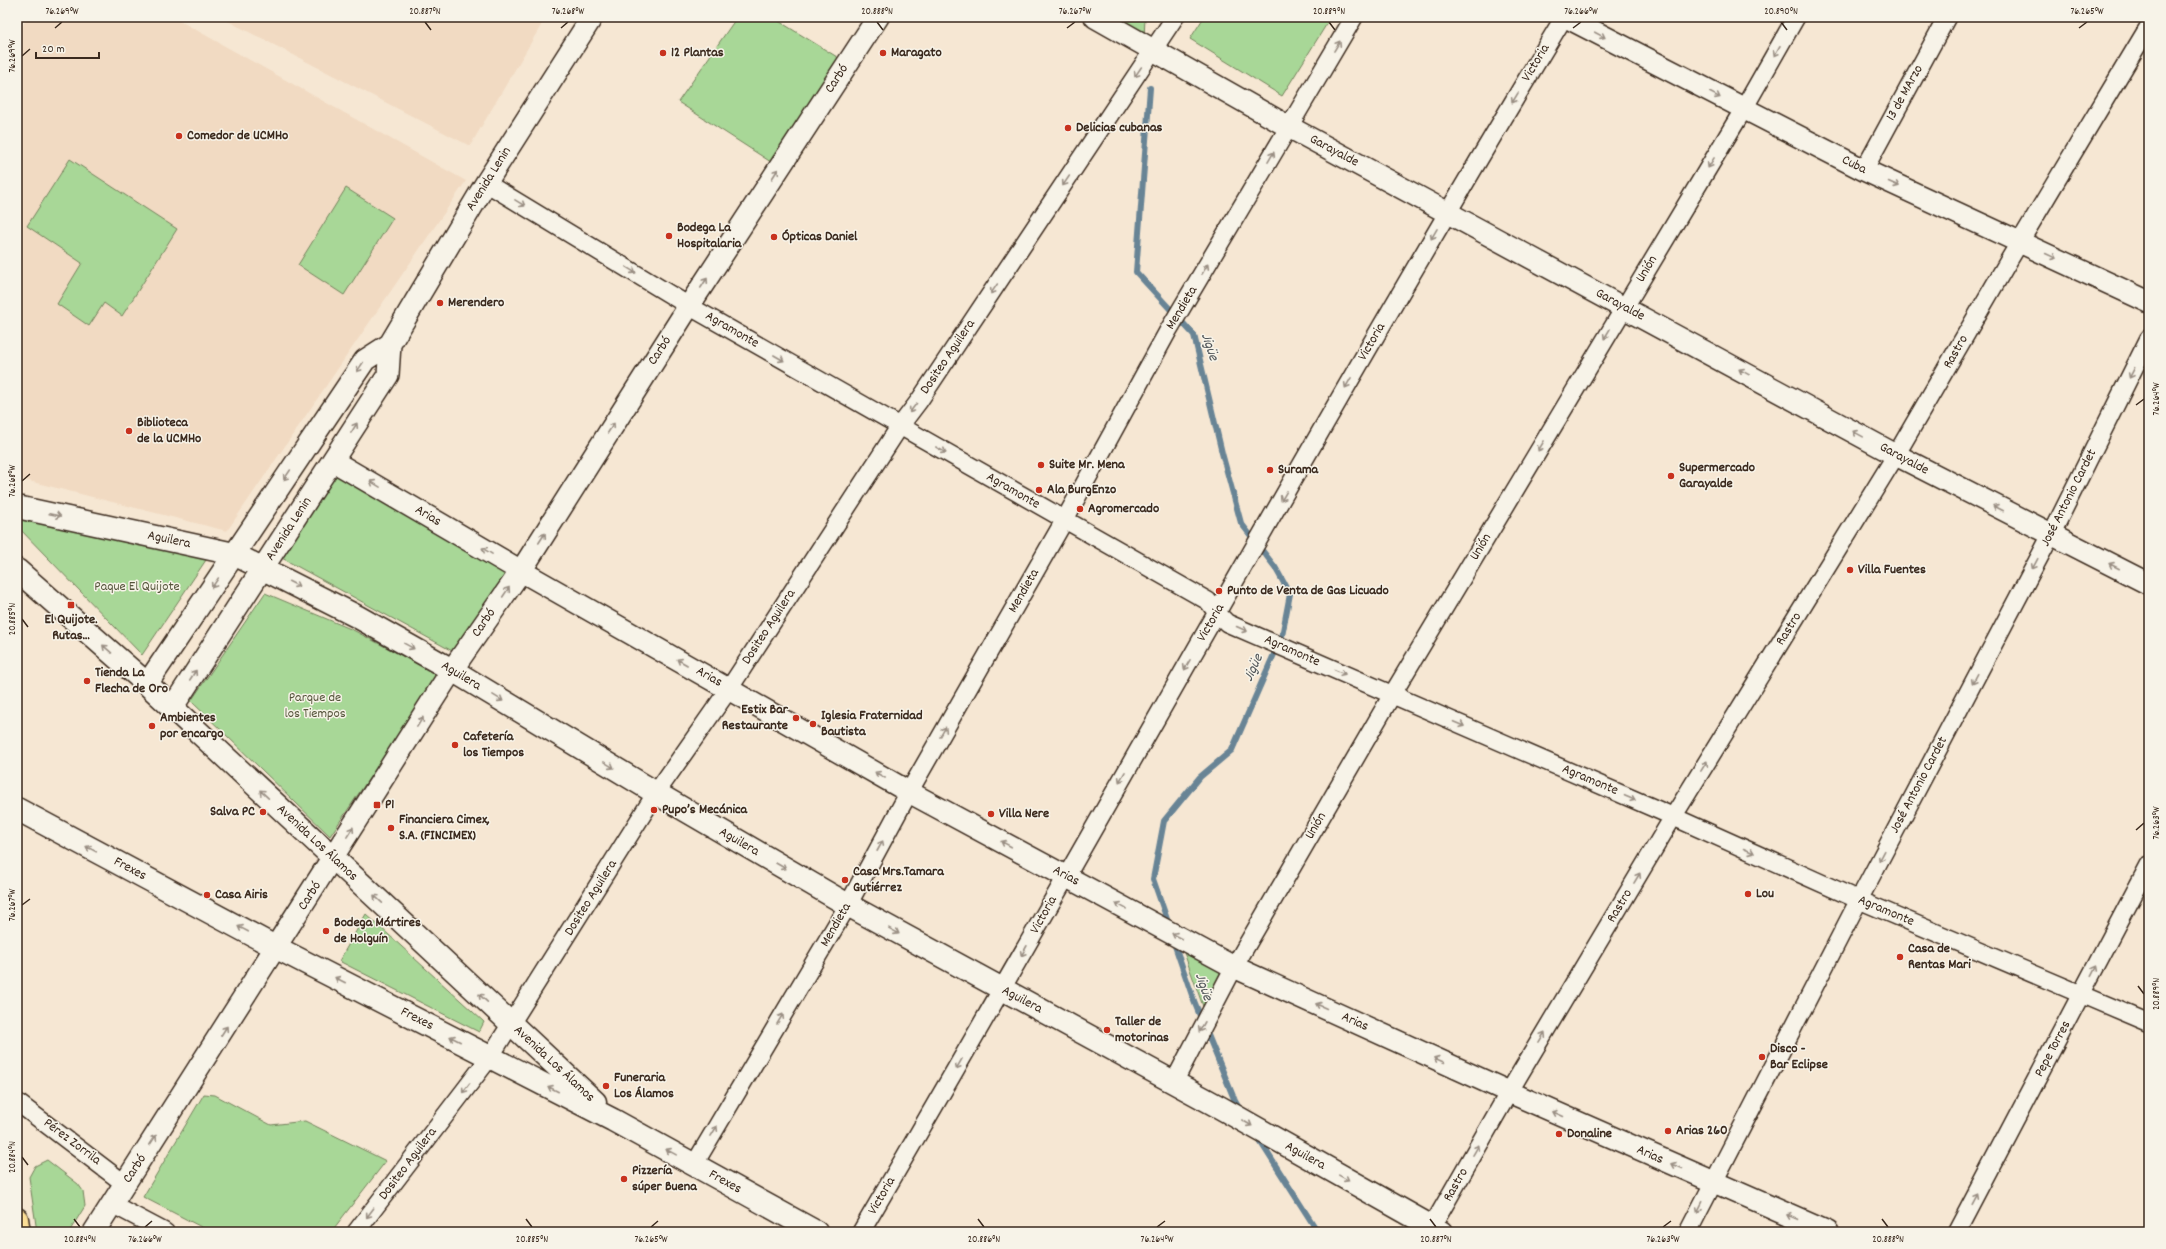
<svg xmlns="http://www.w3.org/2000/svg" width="2166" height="1249" font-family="Dekko,sans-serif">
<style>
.built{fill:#f1dac2}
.green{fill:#a8d797;stroke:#72805a}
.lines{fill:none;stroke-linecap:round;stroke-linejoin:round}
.stream{stroke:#688495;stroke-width:6}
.minor-casing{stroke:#3b2a1e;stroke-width:20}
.tertiary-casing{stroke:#3b2a1e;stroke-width:24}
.secondary-casing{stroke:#3b2a1e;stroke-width:25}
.primary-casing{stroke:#3b2a1e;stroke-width:25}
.minor{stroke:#f7f3e8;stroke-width:17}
.tertiary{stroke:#f7f3e8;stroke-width:21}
.secondary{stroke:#f7f3e8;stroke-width:22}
.primary{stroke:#fcde96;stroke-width:22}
.oneway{stroke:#998e83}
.ticks{fill:none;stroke:#3b2a1e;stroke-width:1.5}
.poi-dot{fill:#c8321e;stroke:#f7f3e8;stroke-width:1.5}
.labels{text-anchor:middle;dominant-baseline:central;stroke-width:3;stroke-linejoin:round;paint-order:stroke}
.poi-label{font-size:14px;font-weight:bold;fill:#3b2a1e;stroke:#f7f3e8;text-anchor:start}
.street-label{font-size:14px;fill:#3b2a1e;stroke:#f7f3e8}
.park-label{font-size:14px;fill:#56553c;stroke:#f7f3e8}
.water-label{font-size:15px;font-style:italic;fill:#52575a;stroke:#f7f3e8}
.neatline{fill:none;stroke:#3b2a1e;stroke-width:1.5}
.ticks-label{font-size:10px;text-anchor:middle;fill:#3b2a1e}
</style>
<rect width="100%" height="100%" fill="#f6e7d3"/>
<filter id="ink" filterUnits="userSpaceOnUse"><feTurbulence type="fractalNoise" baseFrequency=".025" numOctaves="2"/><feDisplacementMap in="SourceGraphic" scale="8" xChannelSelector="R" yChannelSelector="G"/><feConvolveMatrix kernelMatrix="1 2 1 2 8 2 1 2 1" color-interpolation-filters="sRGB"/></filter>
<g filter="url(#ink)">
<path class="built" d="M27 17H173L466 181 227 531 17 478V38Z
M220 17H546L470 146Z"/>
<path class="green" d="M737 17H772L842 60 774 164 678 102Z
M1104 17H1145L1144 40Z
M1204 17H1331L1282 96 1190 39Z
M70 159 177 229 122 316 104 303 89 326 57 304 82 263 27 226Z
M346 188 393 218 344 295 298 265Z
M338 471 508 574 454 652 280 557Z
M17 518 208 557 142 655 17 526Z
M265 593 353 630 439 675 330 836 191 701Z
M366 914 484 1022 479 1032 339 961Z
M1182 947 1227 970 1205 1012Z
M204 1094 215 1095 271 1125 305 1121 386 1161 331 1232H211L143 1197Z
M47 1160 78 1184 83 1191 85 1206 69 1232H37L29 1177 35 1166Z"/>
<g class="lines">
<path class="stream" d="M1150 88 1136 272 1194 335 1222 453 1241 523 1275 567 1290 594 1282 636 1232 750 1200 777 1164 821 1153 879 1169 925
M1173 940 1194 1001 1235 1101 1240 1110
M1258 1138 1318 1232"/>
<defs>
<path id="minor" d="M1864 170 1947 17
M486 183 689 306 1208 601 1217 613 1227 623 1665 813 1859 900 2149 1023
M1174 1082 1234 967 1392 695 1743 110 1796 17
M17 1102 125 1184
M694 1165 848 905 909 792 1064 521 1168 331 1354 17
M112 1204 165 1232
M356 1232 490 1057 656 793 729 689 900 426 919 401 1175 17
M861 1232C1098 828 1322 418 1564 17
M1429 1232 1509 1092 1673 817 1896 455 2009 260 2149 26
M1688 1232 1863 892 2051 535 2149 338
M1956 1232 2149 865"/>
<path id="tertiary" d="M1095 17 1289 127 1896 455 2149 584
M1566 17 1864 170 2149 302
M333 461 521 571 909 792 1234 967 1509 1092 1828 1232
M147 684 365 360 390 344 486 183 592 17
M172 708 388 375 390 344
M94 1232 452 670 521 571 689 306 878 17"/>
<path id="secondary" d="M17 507 234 554 358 617 452 670 656 793 848 905 1221 1108 1441 1232
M17 570 147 684 595 1102
M17 809 277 948 613 1120 816 1232"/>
<path id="primary" d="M17 1219 19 1232"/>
</defs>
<use href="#minor" class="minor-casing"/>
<use href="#tertiary" class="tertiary-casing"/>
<use href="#secondary" class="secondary-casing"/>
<use href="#primary" class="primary-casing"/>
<use href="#minor" class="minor"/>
<use href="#tertiary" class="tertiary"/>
<use href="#secondary" class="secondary"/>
<use href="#primary" class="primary"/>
</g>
<defs><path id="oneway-shaft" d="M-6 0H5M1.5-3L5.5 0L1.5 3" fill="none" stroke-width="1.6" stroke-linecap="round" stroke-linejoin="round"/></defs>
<g class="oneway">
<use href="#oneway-shaft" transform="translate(1600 35) rotate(28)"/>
<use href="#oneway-shaft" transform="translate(1337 46) rotate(-59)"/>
<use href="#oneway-shaft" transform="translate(1777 51) rotate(119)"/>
<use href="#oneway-shaft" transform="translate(1138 72) rotate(124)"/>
<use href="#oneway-shaft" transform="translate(1715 95) rotate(28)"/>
<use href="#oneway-shaft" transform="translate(1515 98) rotate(121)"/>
<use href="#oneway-shaft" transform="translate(1271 157) rotate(-60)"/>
<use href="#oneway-shaft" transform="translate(1711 163) rotate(121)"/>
<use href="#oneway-shaft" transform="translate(775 174) rotate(-57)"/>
<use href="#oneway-shaft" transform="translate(1066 181) rotate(124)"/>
<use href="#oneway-shaft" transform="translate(1894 184) rotate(24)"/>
<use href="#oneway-shaft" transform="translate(520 203) rotate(31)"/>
<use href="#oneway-shaft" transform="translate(1434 234) rotate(120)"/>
<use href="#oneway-shaft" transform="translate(2051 256) rotate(25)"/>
<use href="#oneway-shaft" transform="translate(1205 269) rotate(-60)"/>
<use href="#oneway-shaft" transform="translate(631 270) rotate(31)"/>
<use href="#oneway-shaft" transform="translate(704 283) rotate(-57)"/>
<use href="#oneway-shaft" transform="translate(994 289) rotate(124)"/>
<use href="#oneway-shaft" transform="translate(1607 334) rotate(121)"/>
<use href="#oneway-shaft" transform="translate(779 358) rotate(30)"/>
<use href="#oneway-shaft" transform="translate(360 367) rotate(124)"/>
<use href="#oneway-shaft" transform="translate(1744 372) rotate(-151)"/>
<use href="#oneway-shaft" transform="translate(2132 373) rotate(117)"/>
<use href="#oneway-shaft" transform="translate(1348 383) rotate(120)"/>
<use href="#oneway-shaft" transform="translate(913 408) rotate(127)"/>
<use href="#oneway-shaft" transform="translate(354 428) rotate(-58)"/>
<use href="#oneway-shaft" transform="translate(611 428) rotate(-57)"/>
<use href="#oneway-shaft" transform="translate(1858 434) rotate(-151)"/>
<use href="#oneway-shaft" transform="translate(1541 446) rotate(121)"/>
<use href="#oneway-shaft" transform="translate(941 450) rotate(30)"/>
<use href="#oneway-shaft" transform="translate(287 475) rotate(124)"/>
<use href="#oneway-shaft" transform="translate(375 484) rotate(-149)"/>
<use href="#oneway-shaft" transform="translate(1284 496) rotate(120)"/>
<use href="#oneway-shaft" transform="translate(1998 508) rotate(-153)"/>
<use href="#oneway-shaft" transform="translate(55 515) rotate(12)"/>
<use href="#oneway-shaft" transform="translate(542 538) rotate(-57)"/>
<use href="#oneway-shaft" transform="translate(487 551) rotate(-149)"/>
<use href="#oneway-shaft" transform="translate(2035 564) rotate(118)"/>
<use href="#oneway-shaft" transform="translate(2114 566) rotate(-153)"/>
<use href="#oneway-shaft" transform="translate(215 583) rotate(124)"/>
<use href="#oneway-shaft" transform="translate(294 584) rotate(27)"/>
<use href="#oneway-shaft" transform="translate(506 592) rotate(-56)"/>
<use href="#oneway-shaft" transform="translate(1242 629) rotate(24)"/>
<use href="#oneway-shaft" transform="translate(409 646) rotate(29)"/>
<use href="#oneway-shaft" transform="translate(107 649) rotate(-139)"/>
<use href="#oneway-shaft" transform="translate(682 662) rotate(-150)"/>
<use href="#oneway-shaft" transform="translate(1187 665) rotate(120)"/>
<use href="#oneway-shaft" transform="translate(1340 672) rotate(23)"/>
<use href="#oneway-shaft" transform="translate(193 675) rotate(-57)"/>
<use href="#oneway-shaft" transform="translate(1975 679) rotate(118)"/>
<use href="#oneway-shaft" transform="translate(498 698) rotate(31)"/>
<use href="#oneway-shaft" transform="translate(420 722) rotate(-58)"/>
<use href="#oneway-shaft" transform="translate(1459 724) rotate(23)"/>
<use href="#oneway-shaft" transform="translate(943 732) rotate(-60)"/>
<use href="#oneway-shaft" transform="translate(609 765) rotate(31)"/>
<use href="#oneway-shaft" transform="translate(1704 766) rotate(-58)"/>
<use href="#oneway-shaft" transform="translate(880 775) rotate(-150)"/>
<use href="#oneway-shaft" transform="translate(1122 777) rotate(120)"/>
<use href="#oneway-shaft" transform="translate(264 794) rotate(-137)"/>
<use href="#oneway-shaft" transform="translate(1630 798) rotate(23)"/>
<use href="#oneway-shaft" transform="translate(350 832) rotate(-58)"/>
<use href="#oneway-shaft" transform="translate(1006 844) rotate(-152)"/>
<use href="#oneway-shaft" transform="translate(880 846) rotate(-61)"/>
<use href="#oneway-shaft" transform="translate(91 849) rotate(-152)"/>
<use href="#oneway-shaft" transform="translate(1749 851) rotate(24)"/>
<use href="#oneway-shaft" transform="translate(1882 856) rotate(118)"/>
<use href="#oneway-shaft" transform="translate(781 866) rotate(30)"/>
<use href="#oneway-shaft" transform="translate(1637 878) rotate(-59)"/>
<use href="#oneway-shaft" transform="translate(378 899) rotate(-137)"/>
<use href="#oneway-shaft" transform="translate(1121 906) rotate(-151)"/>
<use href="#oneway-shaft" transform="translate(243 929) rotate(-152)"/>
<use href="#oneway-shaft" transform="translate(894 931) rotate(29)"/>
<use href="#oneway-shaft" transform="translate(1177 936) rotate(-152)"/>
<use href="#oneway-shaft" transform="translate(1024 951) rotate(119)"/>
<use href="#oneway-shaft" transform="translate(2094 971) rotate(-63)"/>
<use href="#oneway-shaft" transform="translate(340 980) rotate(-153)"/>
<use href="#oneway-shaft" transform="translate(483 998) rotate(-137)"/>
<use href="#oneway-shaft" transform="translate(1321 1006) rotate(-156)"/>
<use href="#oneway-shaft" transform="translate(780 1019) rotate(-59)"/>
<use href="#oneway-shaft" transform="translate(1202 1027) rotate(119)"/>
<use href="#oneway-shaft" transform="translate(224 1031) rotate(-57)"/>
<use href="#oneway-shaft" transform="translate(1542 1037) rotate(-59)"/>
<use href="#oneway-shaft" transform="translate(455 1039) rotate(-153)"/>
<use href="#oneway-shaft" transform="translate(1439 1060) rotate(-156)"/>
<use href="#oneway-shaft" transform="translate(959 1064) rotate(120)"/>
<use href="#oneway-shaft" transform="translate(466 1088) rotate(127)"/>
<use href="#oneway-shaft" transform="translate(553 1089) rotate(-153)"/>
<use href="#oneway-shaft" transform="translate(1558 1114) rotate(-156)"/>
<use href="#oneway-shaft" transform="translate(1247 1123) rotate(30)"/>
<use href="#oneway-shaft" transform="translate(714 1131) rotate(-59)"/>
<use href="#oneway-shaft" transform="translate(153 1140) rotate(-57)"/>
<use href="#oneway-shaft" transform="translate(1476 1150) rotate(-60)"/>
<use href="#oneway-shaft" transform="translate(671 1152) rotate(-151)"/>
<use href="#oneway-shaft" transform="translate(1677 1166) rotate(-156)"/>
<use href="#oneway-shaft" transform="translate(1344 1178) rotate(29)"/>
<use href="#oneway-shaft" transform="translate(1974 1198) rotate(-62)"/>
<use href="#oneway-shaft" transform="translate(1700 1207) rotate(117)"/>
<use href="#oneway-shaft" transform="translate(370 1213) rotate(127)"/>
<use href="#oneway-shaft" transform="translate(1792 1217) rotate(-157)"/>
</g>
</g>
<path class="ticks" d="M425 22 431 30M877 22 883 30M1329 22 1335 30M1781 22 1787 30M55 28 62 22M561 28 568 22M1067 28 1075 22M1573 28 1581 22M2079 28 2087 22M22 56 30 49M2136 405 2144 399M22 481 30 474M22 619 28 627M2136 830 2144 823M22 905 30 899M2138 986 2144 994M22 1157 28 1165M74 1219 80 1227M526 1219 532 1227M978 1219 984 1227M1430 1219 1436 1227M1882 1219 1888 1227M145 1227 152 1221M651 1227 658 1221M1157 1227 1165 1221M1663 1227 1671 1221"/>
<g class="poi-dot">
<circle cx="663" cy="53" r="4"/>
<circle cx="883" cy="53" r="4"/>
<circle cx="1068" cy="128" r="4"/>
<circle cx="179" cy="136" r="4"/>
<circle cx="669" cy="236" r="4"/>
<circle cx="774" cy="237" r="4"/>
<circle cx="440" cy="303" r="4"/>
<circle cx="129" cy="431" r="4"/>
<circle cx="1041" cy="465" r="4"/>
<circle cx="1270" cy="470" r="4"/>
<circle cx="1671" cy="476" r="4"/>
<circle cx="1039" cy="490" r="4"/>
<circle cx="1080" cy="509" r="4"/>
<circle cx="1850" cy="570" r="4"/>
<circle cx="1219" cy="591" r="4"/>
<rect x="67" y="601" width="8" height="8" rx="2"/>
<circle cx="87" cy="681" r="4"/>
<circle cx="796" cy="718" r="4"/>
<circle cx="813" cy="724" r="4"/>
<circle cx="152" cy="726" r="4"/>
<circle cx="455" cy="745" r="4"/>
<rect x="373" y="801" width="8" height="8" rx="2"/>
<circle cx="654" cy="810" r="4"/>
<circle cx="263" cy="812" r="4"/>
<circle cx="991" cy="814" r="4"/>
<circle cx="391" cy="828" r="4"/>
<circle cx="845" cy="880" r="4"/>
<circle cx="1748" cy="894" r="4"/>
<circle cx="207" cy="895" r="4"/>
<circle cx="326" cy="931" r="4"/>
<circle cx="1900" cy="957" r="4"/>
<circle cx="1107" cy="1030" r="4"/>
<circle cx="1762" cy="1057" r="4"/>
<circle cx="606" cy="1086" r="4"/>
<circle cx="1668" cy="1131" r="4"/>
<circle cx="1559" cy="1134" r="4"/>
<circle cx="624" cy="1179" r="4"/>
</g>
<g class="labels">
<g class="poi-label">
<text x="671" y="53">12 Plantas</text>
<text x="891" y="53">Maragato</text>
<text x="1076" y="128">Delicias cubanas</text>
<text x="187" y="136">Comedor de UCMHo</text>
<text x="677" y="228">Bodega La<tspan x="677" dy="16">Hospitalaria</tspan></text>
<text x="782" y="237">Ópticas Daniel</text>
<text x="448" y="303">Merendero</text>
<text x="137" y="423">Biblioteca<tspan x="137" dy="16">de la UCMHo</tspan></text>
<text x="1049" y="465">Suite Mr. Mena</text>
<text x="1679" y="468">Supermercado<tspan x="1679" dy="16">Garayalde</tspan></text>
<text x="1278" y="470">Surama</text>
<text x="1047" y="490">Ala BurgEnzo</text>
<text x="1088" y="509">Agromercado</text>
<text x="1858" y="570">Villa Fuentes</text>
<text x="1227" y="591">Punto de Venta de Gas Licuado</text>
<text x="71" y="620" text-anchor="middle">El Quijote.<tspan x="71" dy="16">Rutas...</tspan></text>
<text x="95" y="673">Tienda La<tspan x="95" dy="16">Flecha de Oro</tspan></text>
<text x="788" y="710" text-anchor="end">Estix Bar<tspan x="788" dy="16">Restaurante</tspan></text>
<text x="821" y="716">Iglesia Fraternidad<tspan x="821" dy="16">Bautista</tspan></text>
<text x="160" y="718">Ambientes<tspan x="160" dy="16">por encargo</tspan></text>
<text x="463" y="737">Cafetería<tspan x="463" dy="16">los Tiempos</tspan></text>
<text x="385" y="805">P1</text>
<text x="662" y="810">Pupo’s Mecánica</text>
<text x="255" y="812" text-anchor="end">Salva PC</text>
<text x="999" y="814">Villa Nere</text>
<text x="399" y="820">Financiera Cimex,<tspan x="399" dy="16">S.A. (FINCIMEX)</tspan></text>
<text x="853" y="872">Casa Mrs.Tamara<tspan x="853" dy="16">Gutiérrez</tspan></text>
<text x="1756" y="894">Lou</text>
<text x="215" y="895">Casa Airis</text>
<text x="334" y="923">Bodega Mártires<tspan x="334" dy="16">de Holguín</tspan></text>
<text x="1908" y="949">Casa de<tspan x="1908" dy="16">Rentas Mari</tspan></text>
<text x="1115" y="1022">Taller de<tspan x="1115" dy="16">motorinas</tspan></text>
<text x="1770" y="1049">Disco -<tspan x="1770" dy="16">Bar Eclipse</tspan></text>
<text x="614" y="1078">Funeraria<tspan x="614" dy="16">Los Álamos</tspan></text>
<text x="1676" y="1131">Arias 260</text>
<text x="1567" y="1134">Donaline</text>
<text x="632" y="1171">Pizzería<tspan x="632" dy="16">súper Buena</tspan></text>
</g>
<g class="street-label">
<text transform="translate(1536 63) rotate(-59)">Victoria</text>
<text transform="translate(837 79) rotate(-57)">Carbó</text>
<text transform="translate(1905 93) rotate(-61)">13 de MArzo</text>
<text transform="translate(1334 151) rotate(28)">Garayalde</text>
<text transform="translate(1854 165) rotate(26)">Cuba</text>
<text transform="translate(489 179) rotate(-58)">Avenida Lenin</text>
<text transform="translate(1647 269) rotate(-59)">Unión</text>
<text transform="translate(1620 305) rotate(28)">Garayalde</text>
<text transform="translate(1182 308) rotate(-59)">Mendieta</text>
<text transform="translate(732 330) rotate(30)">Agramonte</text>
<text transform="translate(1372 342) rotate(-60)">Victoria</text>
<text transform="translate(660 351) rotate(-57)">Carbó</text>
<text transform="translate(1956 352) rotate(-60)">Rastro</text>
<text transform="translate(948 357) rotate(-56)">Dositeo Aguilera</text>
<text transform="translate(1904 459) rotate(28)">Garayalde</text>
<text transform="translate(1013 491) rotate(30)">Agramonte</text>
<text transform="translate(2069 498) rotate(-63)">José Antonio Cardet</text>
<text transform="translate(428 516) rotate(31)">Arias</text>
<text transform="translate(289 529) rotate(-57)">Avenida Lenin</text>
<text transform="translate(169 540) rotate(12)">Aguilera</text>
<text transform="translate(1481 547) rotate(-59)">Unión</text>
<text transform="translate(1024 591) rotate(-60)">Mendieta</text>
<text transform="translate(484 623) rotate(-56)">Carbó</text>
<text transform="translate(1211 623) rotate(-60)">Victoria</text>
<text transform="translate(769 627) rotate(-57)">Dositeo Aguilera</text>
<text transform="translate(1789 629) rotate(-58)">Rastro</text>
<text transform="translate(1292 651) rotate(24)">Agramonte</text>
<text transform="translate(461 676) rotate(31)">Aguilera</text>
<text transform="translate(709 677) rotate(30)">Arias</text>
<text transform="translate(1590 780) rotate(23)">Agramonte</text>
<text transform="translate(1919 785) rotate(-62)">José Antonio Cardet</text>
<text transform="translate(1316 826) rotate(-60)">Unión</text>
<text transform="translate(739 842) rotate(30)">Aguilera</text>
<text transform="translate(317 843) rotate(43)">Avenida Los Álamos</text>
<text transform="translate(130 869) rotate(28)">Frexes</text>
<text transform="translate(1066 876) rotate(28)">Arias</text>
<text transform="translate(310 896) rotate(-58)">Carbó</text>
<text transform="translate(591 898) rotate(-58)">Dositeo Aguilera</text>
<text transform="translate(1620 906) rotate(-59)">Rastro</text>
<text transform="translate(1886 911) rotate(23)">Agramonte</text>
<text transform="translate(1044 915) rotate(-61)">Victoria</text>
<text transform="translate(836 925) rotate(-60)">Mendieta</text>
<text transform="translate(1022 1000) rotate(28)">Aguilera</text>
<text transform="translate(417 1019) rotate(27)">Frexes</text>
<text transform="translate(1355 1022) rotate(24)">Arias</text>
<text transform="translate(2053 1049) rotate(-62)">Pepe Torres</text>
<text transform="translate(554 1064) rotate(43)">Avenida Los Álamos</text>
<text transform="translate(72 1142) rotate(37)">Pérez Zorrila</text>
<text transform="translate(1650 1155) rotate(24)">Arias</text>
<text transform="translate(1305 1156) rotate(29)">Aguilera</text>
<text transform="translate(408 1164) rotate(-53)">Dositeo Aguilera</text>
<text transform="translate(135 1169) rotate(-57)">Carbó</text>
<text transform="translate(725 1182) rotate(29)">Frexes</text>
<text transform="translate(1456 1185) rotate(-60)">Rastro</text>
<text transform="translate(882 1196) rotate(-60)">Victoria</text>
</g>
<g class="park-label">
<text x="137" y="587">Paque El Quijote</text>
<text x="315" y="698">Parque de<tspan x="315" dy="16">los Tiempos</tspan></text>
</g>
<g class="water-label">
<text transform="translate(1209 347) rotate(72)">Jigüe</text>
<text transform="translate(1254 668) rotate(-66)">Jigüe</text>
<text transform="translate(1203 987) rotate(71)">Jigüe</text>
</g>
</g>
<rect width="2166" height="1249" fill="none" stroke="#f7f3e8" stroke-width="44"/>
<path d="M36 52v6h63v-6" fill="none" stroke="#3b2a1e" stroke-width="2"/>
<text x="42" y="52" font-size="12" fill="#3b2a1e" stroke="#f7f3e8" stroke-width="3" paint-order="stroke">20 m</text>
<rect x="22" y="22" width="2122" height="1205" class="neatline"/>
<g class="ticks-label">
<text x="62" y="14">76.269°W</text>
<text x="425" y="14">20.887°N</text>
<text x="568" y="14">76.268°W</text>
<text x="877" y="14">20.888°N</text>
<text x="1075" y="14">76.267°W</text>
<text x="1329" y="14">20.889°N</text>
<text x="1581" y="14">76.266°W</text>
<text x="1781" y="14">20.890°N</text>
<text x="2087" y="14">76.265°W</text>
<text transform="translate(11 56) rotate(-90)" y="4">76.269°W</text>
<text transform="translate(2155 399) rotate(-90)" y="4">76.264°W</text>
<text transform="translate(11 481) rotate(-90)" y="4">76.268°W</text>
<text transform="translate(11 619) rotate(-90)" y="4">20.885°N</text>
<text transform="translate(2155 823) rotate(-90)" y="4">76.263°W</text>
<text transform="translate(11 905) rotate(-90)" y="4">76.267°W</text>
<text transform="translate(2155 994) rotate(-90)" y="4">20.889°N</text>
<text transform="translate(11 1157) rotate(-90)" y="4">20.884°N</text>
<text x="80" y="1242">20.884°N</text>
<text x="145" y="1242">76.266°W</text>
<text x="532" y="1242">20.885°N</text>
<text x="651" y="1242">76.265°W</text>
<text x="984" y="1242">20.886°N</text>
<text x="1157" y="1242">76.264°W</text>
<text x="1436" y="1242">20.887°N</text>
<text x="1663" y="1242">76.263°W</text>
<text x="1888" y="1242">20.888°N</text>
</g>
</svg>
